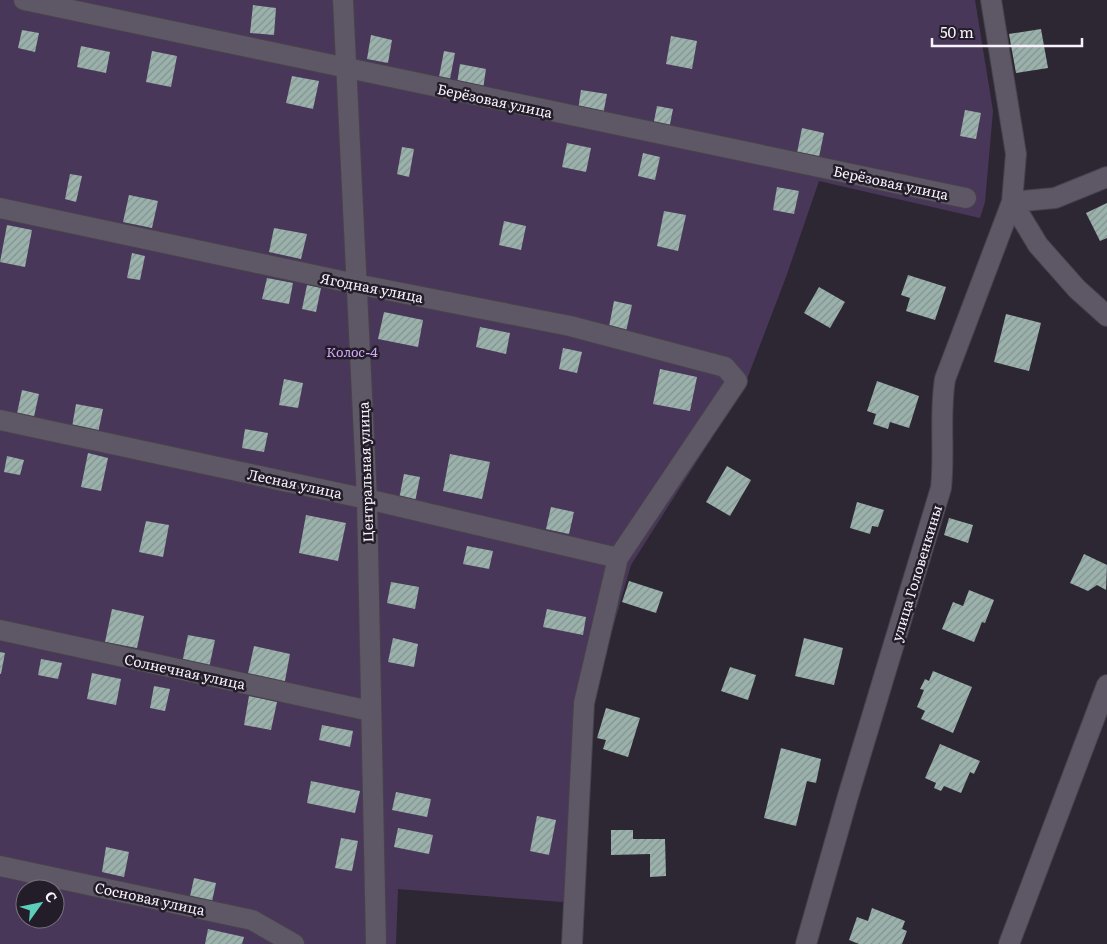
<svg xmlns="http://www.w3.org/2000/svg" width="1107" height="944" font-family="Literata,serif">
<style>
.garden{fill:#493759;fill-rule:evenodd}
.building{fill:url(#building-hatch)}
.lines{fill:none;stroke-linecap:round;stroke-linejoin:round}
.minor-casing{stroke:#48424c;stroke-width:22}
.minor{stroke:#5e5765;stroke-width:20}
.labels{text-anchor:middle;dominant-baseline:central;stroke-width:5;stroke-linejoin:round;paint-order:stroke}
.street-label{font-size:14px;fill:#f7f2fb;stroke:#231d29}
.park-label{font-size:14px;font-style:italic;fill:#d6a9fd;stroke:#231d29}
</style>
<defs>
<pattern id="building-hatch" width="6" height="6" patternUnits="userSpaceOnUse" patternTransform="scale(1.25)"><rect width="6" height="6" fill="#9bb1ac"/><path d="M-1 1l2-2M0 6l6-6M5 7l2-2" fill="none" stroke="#83928f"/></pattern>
</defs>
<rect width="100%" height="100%" fill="#2d2733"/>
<path class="garden" d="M0 0H975L993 111 985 202 980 218 819 181 786 277 744 387 631 565 595 690 581 892 562 902 398 889 396 944H0ZM25 889H55V919H25Z"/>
<path class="building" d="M253 5 276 8 274 35 250 33Z
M1041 29 1048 68 1016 73 1009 34Z
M22 30 39 33 35 52 18 48Z
M371 35 392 40 388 63 367 59Z
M671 36 697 41 692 69 666 64Z
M81 46 110 52 106 73 77 67Z
M152 51 177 56 171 87 146 82Z
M444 51 455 53 449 84 438 82Z
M460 64 486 69 483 89 457 84Z
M292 76 319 81 313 109 286 103Z
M581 90 607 94 603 115 578 110Z
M657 106 673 109 669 129 653 126Z
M965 110 981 113 976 139 960 136Z
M802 128 824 133 819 157 797 153Z
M567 143 591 148 586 172 562 167Z
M402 147 414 149 409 177 397 174Z
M643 153 660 157 655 180 638 176Z
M70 174 82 176 76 202 65 199Z
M777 187 799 191 794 214 773 210Z
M129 195 158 201 152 228 123 222Z
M1107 203V238L1100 241 1086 213Z
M664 211 686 215 678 251 657 246Z
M504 221 526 226 521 250 499 245Z
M7 225 32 230 25 267 0 262Z
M274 228 307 234 301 259 269 252Z
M132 253 145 256 140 280 127 278Z
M908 275 946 287 935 320 906 311 910 298 901 295Z
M267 278 293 283 289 304 262 299Z
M307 285 321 288 316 312 302 309Z
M819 287 845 302 830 328 804 313Z
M614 301 632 305 625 336 608 332Z
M384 312 423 320 418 347 378 339Z
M1006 314 1041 323 1029 371 994 362Z
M480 327 510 333 506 354 476 347Z
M563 348 582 352 577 373 559 369Z
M660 369 697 377 690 411 653 404Z
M284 379 303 383 298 408 279 405Z
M877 381 919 396 909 428 890 422 888 429 873 424 876 414 867 411Z
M22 390 39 394 33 421 16 418Z
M76 404 103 409 98 433 72 427Z
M245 429 268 433 264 452 242 448Z
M88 453 108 458 101 491 81 487Z
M450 454 490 462 482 499 443 491Z
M7 456 24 460 20 475 4 472Z
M727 466 751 480 730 516 706 502Z
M404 474 420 477 415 502 399 499Z
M857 502 884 510 878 527 872 526 870 534 850 528Z
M551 507 574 512 569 534 546 529Z
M306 515 346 523 338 561 299 553Z
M949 518 973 525 968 543 944 535Z
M146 521 169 525 163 557 139 552Z
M467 546 493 551 489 569 463 564Z
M1084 554 1107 565 1106 590 1097 585 1088 591 1070 583Z
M629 581 663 592 656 613 622 602Z
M391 582 419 587 415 609 387 603Z
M969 590 994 600 985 623 982 622 974 642 942 629 953 602 963 606Z
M112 609 144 616 137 648 105 642Z
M547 609 586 617 583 635 543 627Z
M188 635 215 640 209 668 182 663Z
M393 638 418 644 414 667 388 662Z
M804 638 843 648 834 685 795 676Z
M254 646 290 654 284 686 247 678Z
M0 652 5 653 1 674H0Z
M41 659 62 663 58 679 38 675Z
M730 667 756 675 748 700 721 691Z
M933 671 972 687 953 733 921 719 925 711 917 707 924 690 920 689 925 679 929 681Z
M92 673 121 679 116 705 87 699Z
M154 686 170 689 165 711 150 708Z
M249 696 277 702 271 730 244 725Z
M606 708 640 718 628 757 603 749 606 740 597 738Z
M322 725 353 731 350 747 319 740Z
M940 744 980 761 974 774 970 772 961 793 944 786 941 791 934 788 936 783 925 778Z
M781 748 821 759 816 783 807 781 796 826 764 818Z
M311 781 360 791 355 813 307 803Z
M396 792 431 799 427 817 392 810Z
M537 816 556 820 549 855 530 851Z
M398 828 433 835 429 854 394 847Z
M611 830H633V839H665L666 876 650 877V854L611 855Z
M341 838 358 841 352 871 335 868Z
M106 847 129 852 124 877 102 872Z
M194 878 216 883 211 906 189 901Z
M872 908 905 921 902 929 907 931 902 944H859L849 940 857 917 868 921Z
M208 929 244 937 242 944H205Z"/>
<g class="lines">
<defs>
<path id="minor" d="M24 0 966 198
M343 0 367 499 376 944
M991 0 1016 154 1012 202 1038 245 1077 289 1107 316
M1012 202 1055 198 1107 177
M0 208 356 284 570 326 725 367 737 381 618 558 584 703 572 944
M0 420 367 499 618 558
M0 630 370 711
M0 866 252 920 294 944
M806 944 848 796 941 488C945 451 939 415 945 379L1012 202
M1009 944 1107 685"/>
</defs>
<use href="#minor" class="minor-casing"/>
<use href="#minor" class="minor"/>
</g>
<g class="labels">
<g class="street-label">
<text transform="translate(495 100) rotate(12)">Берёзовая улица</text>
<text transform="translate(891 182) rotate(12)">Берёзовая улица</text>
<text transform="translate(372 287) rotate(11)">Ягодная улица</text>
<text transform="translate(365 472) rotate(-92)">Центральная улица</text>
<text transform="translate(295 483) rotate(12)">Лесная улица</text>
<text transform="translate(916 573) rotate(-73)">улица Головенкины</text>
<text transform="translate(185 671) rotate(12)">Солнечная улица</text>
<text transform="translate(150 898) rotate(12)">Сосновая улица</text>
</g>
<g class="park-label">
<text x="352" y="351">Колос-4</text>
</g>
</g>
<g transform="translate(40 904) rotate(57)"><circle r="24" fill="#231d29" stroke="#78727d"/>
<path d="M0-4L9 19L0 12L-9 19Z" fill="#5cceba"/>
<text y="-8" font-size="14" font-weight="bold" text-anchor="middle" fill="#f7f2fb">С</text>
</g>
<path d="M932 38v8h150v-8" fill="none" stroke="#f7f2fb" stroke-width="2.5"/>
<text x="940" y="38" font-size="15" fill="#f7f2fb" stroke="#231d29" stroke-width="4" paint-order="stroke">50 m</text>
</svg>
